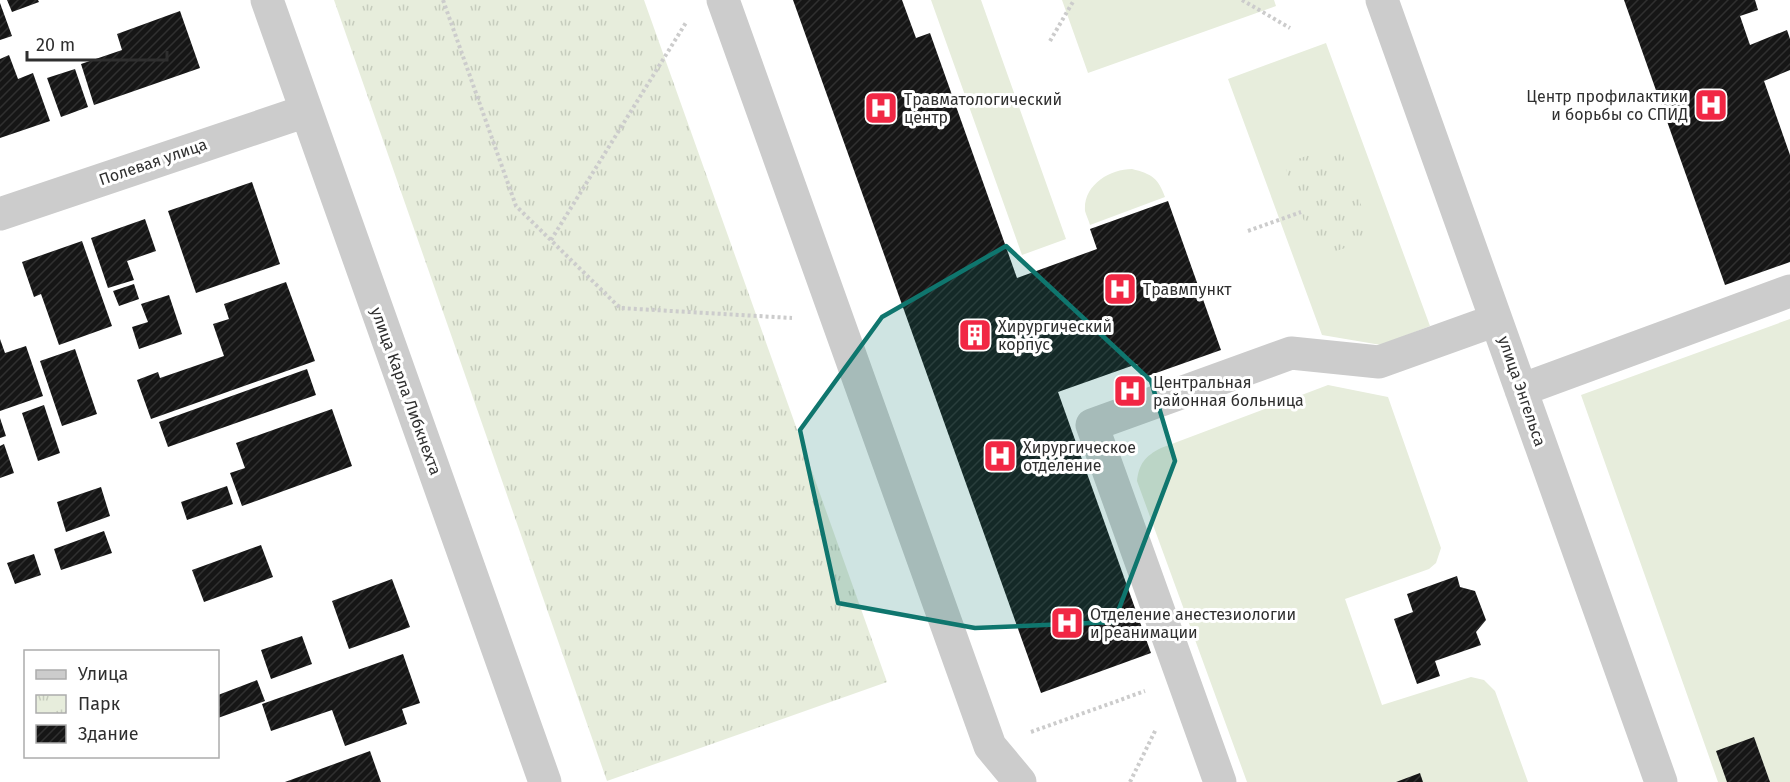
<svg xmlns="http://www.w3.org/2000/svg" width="1790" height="782" font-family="'Fira Sans',sans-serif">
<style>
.grass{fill:#e7eddc}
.park{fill:url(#park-tufts)}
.building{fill:url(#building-hatch)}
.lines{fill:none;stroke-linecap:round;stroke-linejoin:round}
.path{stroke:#ccc;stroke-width:4;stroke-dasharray:3 3;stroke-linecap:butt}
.minor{stroke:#ccc;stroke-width:33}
.marked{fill:#0f766e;fill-opacity:0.2;stroke:#0f766e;stroke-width:4.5;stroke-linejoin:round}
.labels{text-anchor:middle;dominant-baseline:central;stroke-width:6;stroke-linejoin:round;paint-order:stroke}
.poi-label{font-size:16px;fill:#2f2f2f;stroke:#fff;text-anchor:start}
.street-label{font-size:16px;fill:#2f2f2f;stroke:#fff}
</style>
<defs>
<pattern id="park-tufts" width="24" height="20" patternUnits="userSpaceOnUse" patternTransform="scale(1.5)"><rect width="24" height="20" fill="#e7eddc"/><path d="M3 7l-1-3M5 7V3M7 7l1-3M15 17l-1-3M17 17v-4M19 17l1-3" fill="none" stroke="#c6ccbd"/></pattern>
<pattern id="building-hatch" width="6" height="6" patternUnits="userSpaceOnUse" patternTransform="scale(1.5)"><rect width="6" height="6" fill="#161616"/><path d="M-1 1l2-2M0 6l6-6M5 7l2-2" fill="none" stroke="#303030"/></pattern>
</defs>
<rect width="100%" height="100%" fill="#fff"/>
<path class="grass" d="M931 0H981L1066 239 1022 255Z
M1062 0H1274L1276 6 1088 73Z
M1326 43 1430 326 1381 345 1322 335 1228 79Z
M1132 169C1152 174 1158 178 1165 197L1090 225C1089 221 1086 215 1085 211 1083 185 1110 169 1132 169Z
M1790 319V782H1718L1581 395Z
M1328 385 1388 397 1441 548 1436 563 1429 569 1345 599 1382 705 1471 677 1484 680 1495 691 1528 782H1247L1137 481C1139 464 1145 456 1161 448Z"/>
<path class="park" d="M334 0H644L887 682 607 781Z
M1339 144 1373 238 1317 258 1284 164Z"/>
<path class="building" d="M7 0H38L39 2 12 12Z
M793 0H902L916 38 930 33 1017 278 1097 249 1090 229 1168 201 1221 350 1142 378 1137 364 1058 392 1151 653 1041 693Z
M1624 0H1755L1758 10 1740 16 1750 45 1787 30 1790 39V70L1764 81 1790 155V262L1725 285Z
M0 3 12 36 0 40Z
M180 11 200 68 94 105 81 64 122 50 117 34Z
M9 55 18 79 33 73 50 121 0 138V59Z
M75 69 88 107 61 117 47 78Z
M252 182 280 264 196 293 168 211Z
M145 219 156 251 127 261 134 280 108 288 91 238Z
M82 241 112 326 59 345 41 294 34 297 22 262Z
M286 282 315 361 151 419 137 380 158 372 160 378 224 356 213 324 229 319 224 304Z
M134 284 139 299 119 306 113 291Z
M169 295 182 334 139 349 132 327 148 322 141 304Z
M0 339 5 353 26 346 43 396 0 411Z
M75 349 97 414 62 426 40 361Z
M307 369 316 395 168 447 159 422Z
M44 405 60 453 38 461 22 413Z
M332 409 352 466 242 506 230 473 245 468 236 443Z
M0 418 6 436 0 438Z
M4 444 14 473 0 478V446Z
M227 486 233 504 187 520 181 502Z
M101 487 110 516 66 532 57 502Z
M104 531 112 553 61 570 54 549Z
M261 545 273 577 204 602 192 570Z
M34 554 41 575 15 584 7 563Z
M1457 576 1460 587 1475 591 1486 620 1476 632 1481 645 1435 661 1440 676 1417 684 1394 619 1413 612 1407 594Z
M392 579 410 627 349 649 332 601Z
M302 636 312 664 271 679 261 650Z
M403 654 420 703 402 709 407 724 345 746 332 710 271 731 262 704Z
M257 680 265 701 218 718V695Z
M1754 737 1770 782H1727L1716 751Z
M370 751 381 782H285Z
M1420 773 1423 782H1396Z"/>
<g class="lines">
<path class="path" d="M443 0 516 206 620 308 792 318
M1242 0 1290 28
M1050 41 1074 0
M1248 231 1301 212
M551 240 687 21
M1031 732 1145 691
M1130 782 1156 729"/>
<path class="minor" d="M267 0 545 782
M723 0 990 746 1020 782
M1382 0 1661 782
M0 214 306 111
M1521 390 1790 291
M1220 782 1092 425 1291 353 1379 362 1496 320"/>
</g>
<path class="marked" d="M1006 246 1151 381 1175 461 1114 622 975 628 838 603 800 430 882 317Z"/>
<defs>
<symbol id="hospital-square" viewBox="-11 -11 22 22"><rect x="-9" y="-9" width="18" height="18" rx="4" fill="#f12744" stroke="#fff"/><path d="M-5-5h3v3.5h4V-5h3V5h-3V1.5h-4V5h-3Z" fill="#fff"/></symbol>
<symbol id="building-square" viewBox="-11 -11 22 22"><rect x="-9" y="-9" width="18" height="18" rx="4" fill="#f12744" stroke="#fff"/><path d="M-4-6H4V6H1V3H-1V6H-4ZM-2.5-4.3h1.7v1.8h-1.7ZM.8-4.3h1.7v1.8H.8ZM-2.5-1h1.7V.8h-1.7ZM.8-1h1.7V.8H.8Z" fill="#fff"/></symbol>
</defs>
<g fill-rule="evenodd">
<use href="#hospital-square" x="1692" y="86" width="38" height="38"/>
<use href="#hospital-square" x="862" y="89" width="38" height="38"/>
<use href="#hospital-square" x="1101" y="270" width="38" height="38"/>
<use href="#building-square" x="956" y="316" width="38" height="38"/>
<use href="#hospital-square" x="1111" y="372" width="38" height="38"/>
<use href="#hospital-square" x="981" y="437" width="38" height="38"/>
<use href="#hospital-square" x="1048" y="604" width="38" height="38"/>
</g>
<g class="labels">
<g class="poi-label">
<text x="1688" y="96" text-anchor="end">Центр профилактики<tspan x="1688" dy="18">и борьбы со СПИД</tspan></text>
<text x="904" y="99">Травматологический<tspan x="904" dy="18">центр</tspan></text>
<text x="1143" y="289">Травмпункт</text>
<text x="998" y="326">Хирургический<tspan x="998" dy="18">корпус</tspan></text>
<text x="1153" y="382">Центральная<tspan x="1153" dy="18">районная больница</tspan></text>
<text x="1023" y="447">Хирургическое<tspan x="1023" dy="18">отделение</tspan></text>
<text x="1090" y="614">Отделение анестезиологии<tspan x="1090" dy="18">и реанимации</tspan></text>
</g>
<g class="street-label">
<text transform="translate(153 162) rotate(-19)">Полевая улица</text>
<text transform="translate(406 391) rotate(70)">улица Карла Либкнехта</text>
<text transform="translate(1522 391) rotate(71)">улица Энгельса</text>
</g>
</g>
<rect x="24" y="650" width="195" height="108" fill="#ffffff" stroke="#acacac" stroke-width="1.5"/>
<rect x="36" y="670" width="30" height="9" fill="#cccccc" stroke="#acacac" stroke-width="1.5"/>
<text x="78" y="680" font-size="18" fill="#2f2f2f">Улица</text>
<rect x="36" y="695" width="30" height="18" fill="url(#park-tufts)" stroke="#acacac" stroke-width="1.5"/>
<text x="78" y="710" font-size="18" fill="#2f2f2f">Парк</text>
<rect x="36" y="725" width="30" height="18" fill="url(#building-hatch)" stroke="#acacac" stroke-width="1.5"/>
<text x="78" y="740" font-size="18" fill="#2f2f2f">Здание</text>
<path d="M27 51v9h140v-9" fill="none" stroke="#2f2f2f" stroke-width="3"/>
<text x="36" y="51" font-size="18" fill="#2f2f2f" stroke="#ffffff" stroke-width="4.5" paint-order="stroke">20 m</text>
</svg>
